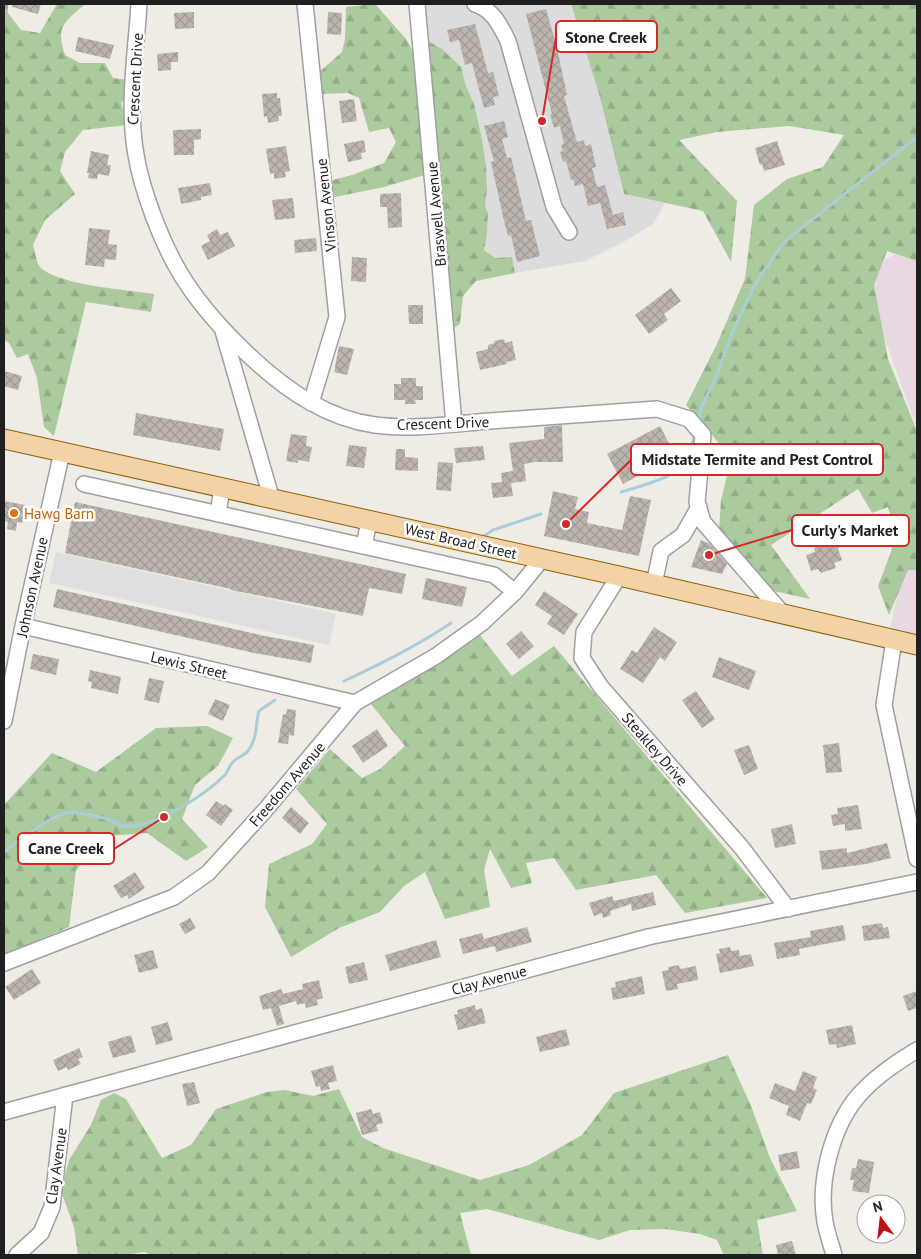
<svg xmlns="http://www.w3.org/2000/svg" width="921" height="1259" font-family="'PT Sans',sans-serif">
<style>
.residential{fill:#dddcdc}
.industrial{fill:#e7d8e4}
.forest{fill:url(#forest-firs)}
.parking{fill:#dfdfdf}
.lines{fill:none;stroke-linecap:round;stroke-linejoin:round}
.stream{stroke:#aaced8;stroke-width:3}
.building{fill:url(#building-cross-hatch)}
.minor-casing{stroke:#a0a0a0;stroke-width:18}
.major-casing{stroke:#8b610e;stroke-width:21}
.minor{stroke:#fff;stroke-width:15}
.major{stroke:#f3d2a6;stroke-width:19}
.food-dot{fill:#e8710a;stroke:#fff;stroke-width:2}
.labels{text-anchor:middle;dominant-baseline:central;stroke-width:5;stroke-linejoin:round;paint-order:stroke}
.street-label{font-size:15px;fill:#1f1f1f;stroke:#fff}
.food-label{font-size:15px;fill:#c56008;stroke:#fff;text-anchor:start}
.leader{fill:none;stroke:#d62828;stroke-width:2}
.callout-dot{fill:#d62828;stroke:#fff;stroke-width:2}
.callout{fill:#fff;stroke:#d62828;stroke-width:2}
.callout-label{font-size:16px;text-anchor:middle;font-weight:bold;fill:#1f1f1f}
</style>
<defs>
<pattern id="forest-firs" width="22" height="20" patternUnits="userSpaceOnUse" patternTransform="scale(1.25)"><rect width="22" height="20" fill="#abca9e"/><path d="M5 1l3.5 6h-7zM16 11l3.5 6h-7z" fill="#93ad88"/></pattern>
<pattern id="building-cross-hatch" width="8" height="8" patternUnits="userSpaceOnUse" patternTransform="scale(1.25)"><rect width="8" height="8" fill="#bcb5af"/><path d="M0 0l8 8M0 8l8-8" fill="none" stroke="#a19b96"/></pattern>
</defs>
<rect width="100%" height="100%" fill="#efece6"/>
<path class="residential" d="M423 4H507L508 5 571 4 599 94 624 194 665 203 653 224 627 240 585 261 515 273 512 257 495 258 484 250 487 235 488 213 485 206 487 189 486 166 482 139 474 104 466 86 460 67 442 49 428 41Z"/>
<path class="industrial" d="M917 242V428L861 273Z
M904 565 917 567V635L890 629Z"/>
<path class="forest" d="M4 4H8V13L21 30 40 33 57 4H85C65 22 55 26 65 55L80 63H105L113 78 129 80 128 96 121 103 127 125 83 130 65 152 60 171 75 194 45 220 33 245C35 251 36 262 40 267 57 285 128 290 154 294L151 312 86 302 54 436 44 427 37 378 28 354 17 358 9 343 4 340Z
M375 4 406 39 418 60 428 174 384 187 330 198 329 181 352 175 384 163 396 142 389 128 369 132 359 98 348 93 318 94 317 74 342 52 345 39 346 7Z
M571 4H917V261L887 251 874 285 888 359 917 431V570H908L889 615 878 586 891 552 895 535 888 507 872 513 858 489 771 545 810 599 774 591 719 530 721 500 731 459 706 427 686 405 716 346 745 279 754 205 787 179 823 167 844 135 789 126 717 132 679 140 737 201 731 262 703 211 624 194 599 94Z
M428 41 442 49 461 67 466 86 474 104 482 139 486 166 487 189 485 206 488 213 487 235 484 250 495 258 512 257 515 273 476 281 463 296 460 324 451 330 425 47Z
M480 635 512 676 554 646 767 898 685 913 656 875 576 890 554 858 526 863 532 883 511 888 490 849 484 870 490 907 445 919 425 872 404 886 380 912 339 928 291 957 265 907 269 864 312 844 327 824 296 789 330 749 362 778 380 769 405 746 370 703Z
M207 726 233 738 218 766 195 785 182 819 208 847 186 861 147 833 107 836 76 870 69 927 4 955V805L52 753 96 772 156 728Z
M728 1055 751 1106 770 1158 797 1211 757 1220 763 1255H724L717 1240 700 1234 665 1229 630 1230 599 1240 487 1209 460 1213 471 1255H152L144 1252 125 1255H78L74 1227 61 1191 69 1160 91 1125 101 1100 114 1093 126 1099 162 1158 191 1145 216 1109 267 1092 285 1090 313 1096 339 1089 362 1137 383 1148 480 1180 529 1165 582 1135 614 1093Z"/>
<path class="parking" d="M56 552 336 614 329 645 49 583Z"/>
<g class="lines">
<path class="stream" d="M698 421 702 406 718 372 732 333 755 284 785 241 917 137
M621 492C635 488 667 479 678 470 687 462 692 446 695 434
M484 536 493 530 541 514
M344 681C381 664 417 646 451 623
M4 852C20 840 52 813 73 812 78 812 101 817 107 819 112 820 118 826 124 826 153 829 205 795 225 775 228 771 229 766 233 762 237 757 244 756 248 751 258 738 255 725 259 711L275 700"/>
</g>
<path class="building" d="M12 4H41L38 14 12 7Z
M546 9 557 48 567 95 564 96 575 135 577 142 584 140 585 146 591 144 596 167 592 168 597 187 605 185 613 215 623 212 626 225 607 229 600 203 588 206 583 184 575 186 573 179 571 180 566 161 563 162 560 152 563 151 561 145 564 144 560 126 554 128 550 114H552L526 14Z
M194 12V28L175 29 174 13Z
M328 12 342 13 341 35 327 34Z
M475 24 488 73 493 72 499 96 493 97 495 105 484 108 472 63 465 65 459 40 450 42 447 30Z
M78 37 114 45 110 59 75 51Z
M178 52V62H171V70L158 71 157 54Z
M277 93V98H280L282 116H278L279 121 268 123 267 116 264 117 262 94Z
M354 99 357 121 342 123 339 101Z
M504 121 508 137 502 139 507 158 511 157 526 221 531 220 540 256 517 262 511 235 508 236 504 221 491 162 494 161 484 126Z
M201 129V139L194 140V155H174L173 130Z
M364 140 366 152 361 153 362 159 348 162 344 144Z
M777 141 785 165 764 171 762 164 760 165 755 148Z
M286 146 290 171 285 172 286 177 274 179V173L270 174 266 149Z
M91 151 109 155 107 165H111L109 176 98 174 97 179 88 178 89 173H87Z
M210 183 212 195 201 197V200L181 204 178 188Z
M401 193 402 227 388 228 387 207H380V194Z
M293 198 295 218 275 220 272 200Z
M89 228 110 230 108 244 117 245 116 260 105 259 104 267 85 265Z
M217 229 220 235 228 232 235 246 208 260 201 246 210 241 207 235Z
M316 238 317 251 295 253 294 240Z
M352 257 367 258 366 282 351 281Z
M671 288 681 301 664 314 668 320 649 334 635 315Z
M408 305H423V324H409Z
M504 339 505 343 512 341 516 360 506 362 507 364 480 370 476 352 488 349V345L495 343 494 341Z
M339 346 354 349 347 375 334 372Z
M4 371 22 376 18 390 4 386Z
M401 378H416V386H423V400H415L416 404H405V400H394V384H401Z
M136 413 224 429 220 451 133 435Z
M562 425 563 462H534L524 464 526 481 511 483 513 496 493 498 491 483 502 482 501 473 513 471 509 443 544 439V427Z
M660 426 675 455 623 484 607 454Z
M291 434 307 436 306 446 312 447 309 462 298 460V463L286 461Z
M349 445 367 447 364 468 346 466Z
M483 446 485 460 456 463 454 448Z
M396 449H405V457L418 458V471L395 470Z
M438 462 453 463 451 491 436 490Z
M553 491 578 497 575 509 589 512 587 523 622 530 630 496 651 500 639 556 544 536Z
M4 501 25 505 22 523 17 522 16 531 7 529 8 522 4 521Z
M75 502 406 574 402 594 369 588 363 616 231 590V589L65 553Z
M701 540 710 544 727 564 722 574 691 567Z
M835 540 842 560 834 563 836 568 821 573 818 569 811 571 806 555 815 552 814 548Z
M426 578 467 587 462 607 422 599Z
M57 589 265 636 314 645 311 663 254 653 53 607Z
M544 591 578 614 564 635 547 624 552 616 535 605Z
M654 627 677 642 665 661 660 657 643 683 620 669 632 650 637 653Z
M521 631 534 646 519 659 506 644Z
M33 654 59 659 56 675 30 669Z
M719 657 756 671 749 690 712 677Z
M90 670 121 677 118 694 91 688 92 682 88 681Z
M149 678 164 681 159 703 144 700Z
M696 691 715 719 702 728 682 700Z
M215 699 230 705 223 721 208 714Z
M287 709 296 710 294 736 289 735 288 744 278 743 283 714 286 715Z
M377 729 388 746 363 763 352 746Z
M839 743 842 772 826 773 823 745Z
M749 745 758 769 744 775 734 750Z
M216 801 224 806 225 804 233 810 221 826 206 815Z
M858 805 862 829 845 831V824L833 826 831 815 838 814 837 808Z
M291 807 309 823 300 834 282 818Z
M792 824 796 844 775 848 771 829Z
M887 843 891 858 866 864 822 870 819 851 847 848V853Z
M135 872 145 888 129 899 127 895 121 898 113 886Z
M653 892 656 905 632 911 631 904 610 911 611 915 603 918 602 913 594 916 589 903 612 896 614 901Z
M190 918 196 928 185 934 179 924Z
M882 923 883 928 888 927 890 938 864 941 862 926Z
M843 925 846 940 799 949 800 955 777 959 774 943 811 937 810 931Z
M527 927 532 942 496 952 495 946 463 954 459 939 482 933 484 939Z
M436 940 441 957 390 971 385 955Z
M730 947 731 951 739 950 740 956 751 954 754 966 720 973 716 954 720 953 719 949Z
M153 950 158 968 139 973 134 955Z
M364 962 368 980 349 984 345 967Z
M679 965 680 969 696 966 698 980 677 984 678 989 666 991 662 971 669 970 668 967Z
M32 969 41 983 14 1000 5 987Z
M642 976 645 994 613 1000 611 988 616 987 615 982Z
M319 980 323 998 317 1000 318 1005 306 1008 305 1003 297 1005 296 1001 279 1006 284 1024 277 1026 271 1008 263 1010 259 996 281 989 283 994 303 989 302 984Z
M917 991V1008L908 1011 903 996Z
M475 1005 476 1010 482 1008 486 1023 458 1030 454 1015 458 1014 457 1010Z
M168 1022 173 1040 156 1045 151 1027Z
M852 1025 856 1044 837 1048 836 1044 829 1045 826 1030Z
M566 1029 570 1045 540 1052 536 1037Z
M131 1035 136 1052 113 1058 108 1042Z
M79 1048 83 1057 78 1059 81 1064 68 1070 67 1067 58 1071 53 1060Z
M333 1065 337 1081 328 1083 330 1089 321 1091 320 1086 316 1087 311 1071Z
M803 1071 817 1077 813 1088 817 1090 811 1104 807 1103 800 1121 786 1115 789 1106 769 1098 775 1083 795 1091Z
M194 1082 200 1103 187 1106 182 1084Z
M371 1109 373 1114 380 1112 383 1123 376 1125 378 1131 362 1135 356 1113Z
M797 1151 800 1168 781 1171 778 1155Z
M858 1159 874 1162 869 1193 852 1191 854 1180H850L852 1168H856Z
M792 1241 796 1255H778L776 1245Z"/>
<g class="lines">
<defs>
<path id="minor" d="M139 4C136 54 127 105 136 155 142 191 161 241 180 273 207 318 264 376 310 402 329 413 353 422 375 425 413 430 452 424 490 421 545 417 601 413 657 409L689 419 703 435 697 502 703 522 783 614
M305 4 337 317 311 403
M417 4 454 424
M475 4C493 10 500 25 508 41L554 207 569 232
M223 331 272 500
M84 484 494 575 515 592
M218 514 222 488
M364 546 369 521
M619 576 584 632 582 658 601 687 742 848 788 909
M654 584 661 551 683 535 699 507
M23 626 355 703
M894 640 884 705 917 859
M4 721 23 626 62 452
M4 963 174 897 208 873 267 808 355 703 436 656 482 623 515 592 542 559
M4 1112 648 937 917 882
M17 1255 41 1233 52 1207 65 1095
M834 1255C831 1244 827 1233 825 1222 818 1181 832 1126 859 1095 876 1076 896 1063 917 1050"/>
<path id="major" d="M4 439 619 576 917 645"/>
</defs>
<use href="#minor" class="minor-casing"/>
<use href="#major" class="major-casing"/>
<use href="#minor" class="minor"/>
<use href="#major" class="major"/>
</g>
<circle class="food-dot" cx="14" cy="513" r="5"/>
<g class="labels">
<g class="street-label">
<text transform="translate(135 79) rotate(-87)">Crescent Drive</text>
<text transform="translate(326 205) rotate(-96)">Vinson Avenue</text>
<text transform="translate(436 214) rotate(-95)">Braswell Avenue</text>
<text transform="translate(443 423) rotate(-2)">Crescent Drive</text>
<text transform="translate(461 541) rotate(13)">West Broad Street</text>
<text transform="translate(32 587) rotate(-78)">Johnson Avenue</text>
<text transform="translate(189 665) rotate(13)">Lewis Street</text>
<text transform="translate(655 749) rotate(49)">Steakley Drive</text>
<text transform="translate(287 784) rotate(-49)">Freedom Avenue</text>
<text transform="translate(489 980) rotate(-15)">Clay Avenue</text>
<text transform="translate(56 1166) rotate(-82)">Clay Avenue</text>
</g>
<g class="food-label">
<text x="24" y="513">Hawg Barn</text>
</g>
</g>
<path class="leader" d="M542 121L556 37M566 524L631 460M709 555L792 530M164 817L114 849"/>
<g class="callout-dot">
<circle cx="542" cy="121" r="5"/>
<circle cx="566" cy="524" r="5"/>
<circle cx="709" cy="555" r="5"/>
<circle cx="164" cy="817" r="5"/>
</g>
<g class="callout">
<rect x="556" y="21" width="101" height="31" rx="5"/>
<rect x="631" y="444" width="252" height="31" rx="5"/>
<rect x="792" y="515" width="117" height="31" rx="5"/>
<rect x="18" y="833" width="96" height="31" rx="5"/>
</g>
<g class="callout-label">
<text x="606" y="43">Stone Creek</text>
<text x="757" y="465">Midstate Termite and Pest Control</text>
<text x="850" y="536">Curly's Market</text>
<text x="66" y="854">Cane Creek</text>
</g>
<rect width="921" height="1259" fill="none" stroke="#1f1f1f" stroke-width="10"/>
<g transform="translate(881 1219) rotate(345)"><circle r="24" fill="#ffffff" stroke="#a5a5a5"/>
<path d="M0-4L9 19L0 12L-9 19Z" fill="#bb1313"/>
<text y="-8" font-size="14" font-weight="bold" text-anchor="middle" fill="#1f1f1f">N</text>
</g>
</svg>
